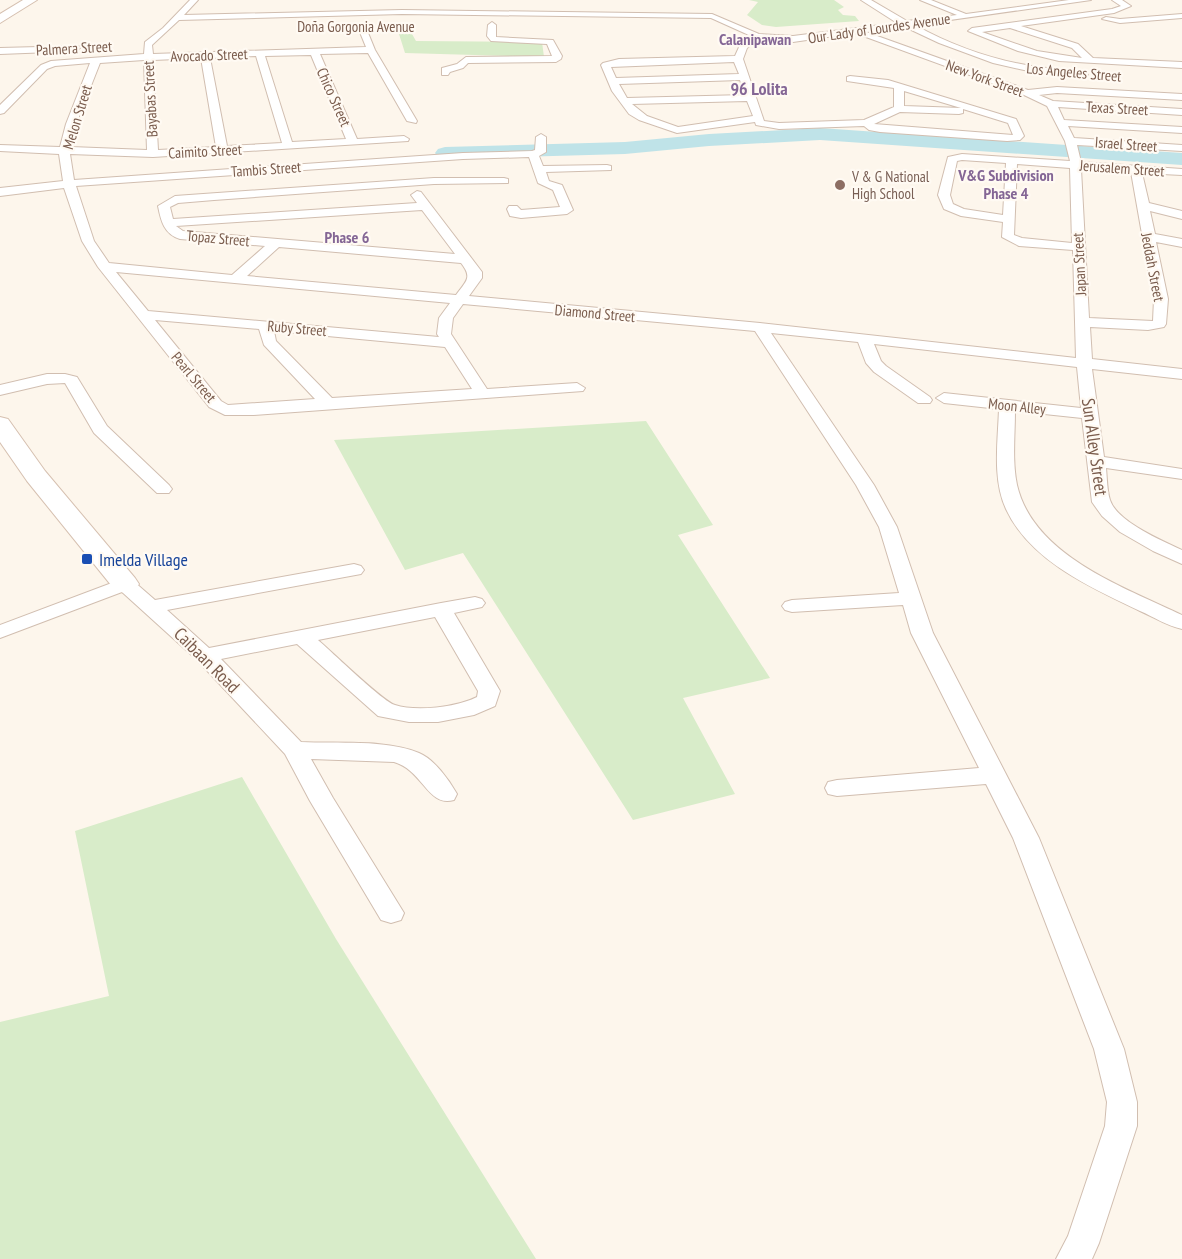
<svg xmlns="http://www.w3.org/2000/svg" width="1182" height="1259" font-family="'PT Sans Narrow',sans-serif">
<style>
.green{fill:#d8ecc9}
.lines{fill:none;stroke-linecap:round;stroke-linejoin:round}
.river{fill:#bfe3e8;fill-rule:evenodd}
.street-casing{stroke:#d1beb0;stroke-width:2}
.secondary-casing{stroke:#d6c0b0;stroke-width:2}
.street{fill:#fff;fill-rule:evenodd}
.secondary{fill:#fff;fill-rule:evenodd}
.education-dot{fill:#8d6e63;stroke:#fffaf3;stroke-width:2}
.transit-dot{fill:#1a4fb4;stroke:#fffaf3;stroke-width:2}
.labels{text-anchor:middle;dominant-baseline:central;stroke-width:4.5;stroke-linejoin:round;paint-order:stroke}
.far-street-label{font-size:15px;fill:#7a5c4d;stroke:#fffaf3}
.far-education-label{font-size:15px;fill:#785e54;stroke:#fffaf3;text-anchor:start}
.far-neighbourhood-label{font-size:16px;font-weight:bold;fill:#846695;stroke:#fffaf3}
.far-quarter-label{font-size:18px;font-weight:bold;fill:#846695;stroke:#fffaf3}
.street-label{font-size:18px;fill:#7a5c4d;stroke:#fffaf3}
.transit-label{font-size:18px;fill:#164399;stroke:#fffaf3;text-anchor:start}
</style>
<rect width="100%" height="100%" fill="#fdf6ec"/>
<path class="green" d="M749 0H834L844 7 838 10 843 15 855 16 859 21 776 27 762 25 747 15 758 2Z
M399 34H412L416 41 542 42 544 57 405 53Z
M646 421 713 525 678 535 770 678 683 698 735 794 633 820 463 553 405 570 334 440Z
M242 777 336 939 536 1259H0V1022L109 996 75 831Z"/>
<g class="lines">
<path class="river" d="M820 128 1182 153V165L820 140 709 146 625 154 445 159 438 157 435 153 438 149 445 147 625 142 709 134Z"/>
<defs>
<path id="street" d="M190 0H198L184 15 402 10 712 14 759 34 793 36 897 23 861 0H871L907 21 957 15 920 0H931L966 14 1069 0H1091L915 25C949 44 987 58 1026 65 1046 69 1066 69 1086 73L1088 75 1083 78 1024 70 993 63 939 43 905 27 866 32 1028 90 1057 87 1182 94V100L1057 93 1039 95 1053 101 1182 109V115L1058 107 1064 120 1182 127V133L1068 126 1074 138 1182 145V151L1077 145 1081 162 1182 169V175L1142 173 1149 203 1182 211V219L1150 211 1155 234 1182 239V247L1156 242 1168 299 1166 324 1164 327 1148 330 1090 327 1092 359 1182 369V379L1092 369 1104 457 1182 469V479L1106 468C1107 478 1107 491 1110 500 1117 522 1163 541 1182 550V564L1153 551 1120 532 1102 516 1092 502 1082 418 1015 411C1015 435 1012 461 1017 485 1033 555 1123 587 1182 615V629C1167 626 1154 617 1140 611 1092 588 1030 561 1006 509 992 479 998 441 999 409L944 403 936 398 944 393 1081 408 1077 367 874 344 881 361 886 366 930 397 932 400 930 403H918L874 372 866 363 858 342 771 333 874 485 897 527 933 633 1039 838 1124 1049 1137 1102V1126L1099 1243 1092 1259H1056L1068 1236 1105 1126 1107 1102 1094 1049 1013 838 986 784 837 796 828 794 825 788 828 782 837 780 979 768 911 633 903 605 792 612 785 610 782 606 785 602 792 600 899 593 879 527 856 485 755 331 463 304 453 318 451 334 487 389 577 383 585 388 583 391 254 415H225L209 407 98 267 82 241 64 188 0 196V188L63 181 59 154 0 151V145L60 147 66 124 90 63 55 66 47 69 4 113 0 114V105L41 65 51 61 144 54 145 42 163 28ZM402 14 711 18 751 36 740 45 735 56 619 59 603 63 601 65 612 91 629 114 639 120 677 133 755 122 756 125 779 129 864 126 869 130 880 132 1007 141 1020 140 1024 136 1016 119 888 80 850 76 847 77V81L894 88V107L864 120 779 123 764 121 743 59 747 48 759 39 793 42 855 33 1024 95 1047 106 1065 141 1070 161 962 154 948 157 938 195 944 209 961 216 1003 222 1002 237 1019 246 1073 250 1076 358 760 323 469 296 482 278V272L421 192 417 191 411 195 417 203 173 219 170 207 178 203 214 200 434 184 508 183V179L504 178H434L175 196 158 206C161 221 164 234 180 239L265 246 232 275 109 263 94 241 76 186 463 159 529 157 538 183 553 190 560 207 521 210 517 206H509L507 209 510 216 521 218 567 214 573 210 562 185 549 181 546 172 611 170V166L607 165 543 166 539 156 546 152V137L541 134 536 137 535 150 532 151 463 153 74 180 70 154 153 157 408 141 409 139 404 136 357 139 320 54 368 53 407 121 416 123 417 121 375 50 364 23 357 25 366 47 153 54 152 45 179 20ZM311 55 346 139 292 142 265 56ZM256 56 282 143 227 146 210 58ZM201 58 216 147 158 150 153 60ZM144 60 147 150 71 147 76 124 100 63ZM734 62 739 74 616 78 611 67ZM740 80 745 95 627 98 619 84ZM904 91 961 108 904 106ZM747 101 753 116 678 127 647 116 632 104ZM963 109 1008 123 1013 135 874 124 900 112 959 114 963 113ZM962 160 1006 163 1003 215 964 209 953 204 950 195 957 161ZM1017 164 1070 168 1072 243 1022 238 1014 235ZM1081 169 1131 172 1142 234 1141 236 1154 299 1153 321 1089 318ZM422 210 455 254 183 231 176 226ZM279 247 461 263C473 278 466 281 456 295L247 276ZM116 272 450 303 439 318 437 334 439 337 148 311ZM155 320 259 329 264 345 315 399 228 405 221 401ZM274 331 445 347 472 389 332 398 276 341Z
M1112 0H1122L1131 6 1114 13 1021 26 1078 44 1093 58 1182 62V68L1059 61 1018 51 968 31 972 28 1112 9 1121 6ZM1010 28 1072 48 1082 58 1037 51 982 32Z
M1182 14V18L1120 23 1102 19 1106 17 1120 19Z
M492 22 496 25V37L553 40 562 56 561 59 556 62 468 63 463 68 450 72 448 75H442V68L457 64 466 57 552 56 547 44 491 41 487 36 488 25Z
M79 46 80 48 76 51 0 54V48Z
M47 374H65L77 377 107 426 169 485 172 489 169 493H157L94 433 65 383 47 384 0 395V385Z
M354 564 361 566 364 570 361 574 167 610 209 648 441 603 475 597 482 599 485 603 482 607 454 613 500 691 495 706 474 715 438 722H409L378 716 297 644 221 659 301 742C337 744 386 739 419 753 434 759 449 780 457 794L454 800C428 808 423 770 394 762L311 759 333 798 404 913 401 920 391 923 381 920 310 801 285 754 197 660 122 592 0 638V625L125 578 132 580 155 600ZM435 617 478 691 477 697C458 707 416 712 395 705 383 702 331 651 318 640Z"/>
<path id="secondary" d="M23 0H37L0 23V14Z
M0 417 8 419 45 471 135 578 139 584 135 590 125 593 115 590 27 481 0 442Z"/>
</defs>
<use href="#street" class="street-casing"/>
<use href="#secondary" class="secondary-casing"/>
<use href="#street" class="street"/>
<use href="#secondary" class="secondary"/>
</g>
<circle class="education-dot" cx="840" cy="185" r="6"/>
<rect class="transit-dot" x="81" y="553" width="12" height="12" rx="3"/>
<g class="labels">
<g class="far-street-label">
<text x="356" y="26">Doña Gorgonia Avenue</text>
<text transform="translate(879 28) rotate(-8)">Our Lady of Lourdes Avenue</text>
<text transform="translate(74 48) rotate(-3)">Palmera Street</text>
<text transform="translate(209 55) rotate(-2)">Avocado Street</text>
<text transform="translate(1074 72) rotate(5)">Los Angeles Street</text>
<text transform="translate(985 78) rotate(20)">New York Street</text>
<text transform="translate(334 97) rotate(66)">Chico Street</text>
<text transform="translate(150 99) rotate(-93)">Bayabas Street</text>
<text transform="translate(1117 108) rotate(3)">Texas Street</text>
<text transform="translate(77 117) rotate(-73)">Melon Street</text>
<text transform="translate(1126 144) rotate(4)">Israel Street</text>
<text transform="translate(205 151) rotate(-3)">Caimito Street</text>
<text transform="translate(1122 168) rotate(4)">Jerusalem Street</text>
<text transform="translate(266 169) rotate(-4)">Tambis Street</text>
<text transform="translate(218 238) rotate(5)">Topaz Street</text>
<text transform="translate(1079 264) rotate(-93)">Japan Street</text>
<text transform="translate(1153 267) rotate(79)">Jeddah Street</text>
<text transform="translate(595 313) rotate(5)">Diamond Street</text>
<text transform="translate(297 328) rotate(5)">Ruby Street</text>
<text transform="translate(194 377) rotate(50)">Pearl Street</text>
<text transform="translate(1017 406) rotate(6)">Moon Alley</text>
</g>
<g class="far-education-label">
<text x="852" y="176">V &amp; G National<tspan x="852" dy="17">High School</tspan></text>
</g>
<g class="far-neighbourhood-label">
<text x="755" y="39">Calanipawan</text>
<text x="1006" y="175">V&amp;G Subdivision<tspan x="1006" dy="18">Phase 4</tspan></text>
<text x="347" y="237">Phase 6</text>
</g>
<g class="far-quarter-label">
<text x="759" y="88">96 Lolita</text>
</g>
<g class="street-label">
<text transform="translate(1095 447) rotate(82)">Sun Alley Street</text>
<text transform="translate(207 660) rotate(45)">Caibaan Road</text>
</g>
<g class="transit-label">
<text x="99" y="559">Imelda Village</text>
</g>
</g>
</svg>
